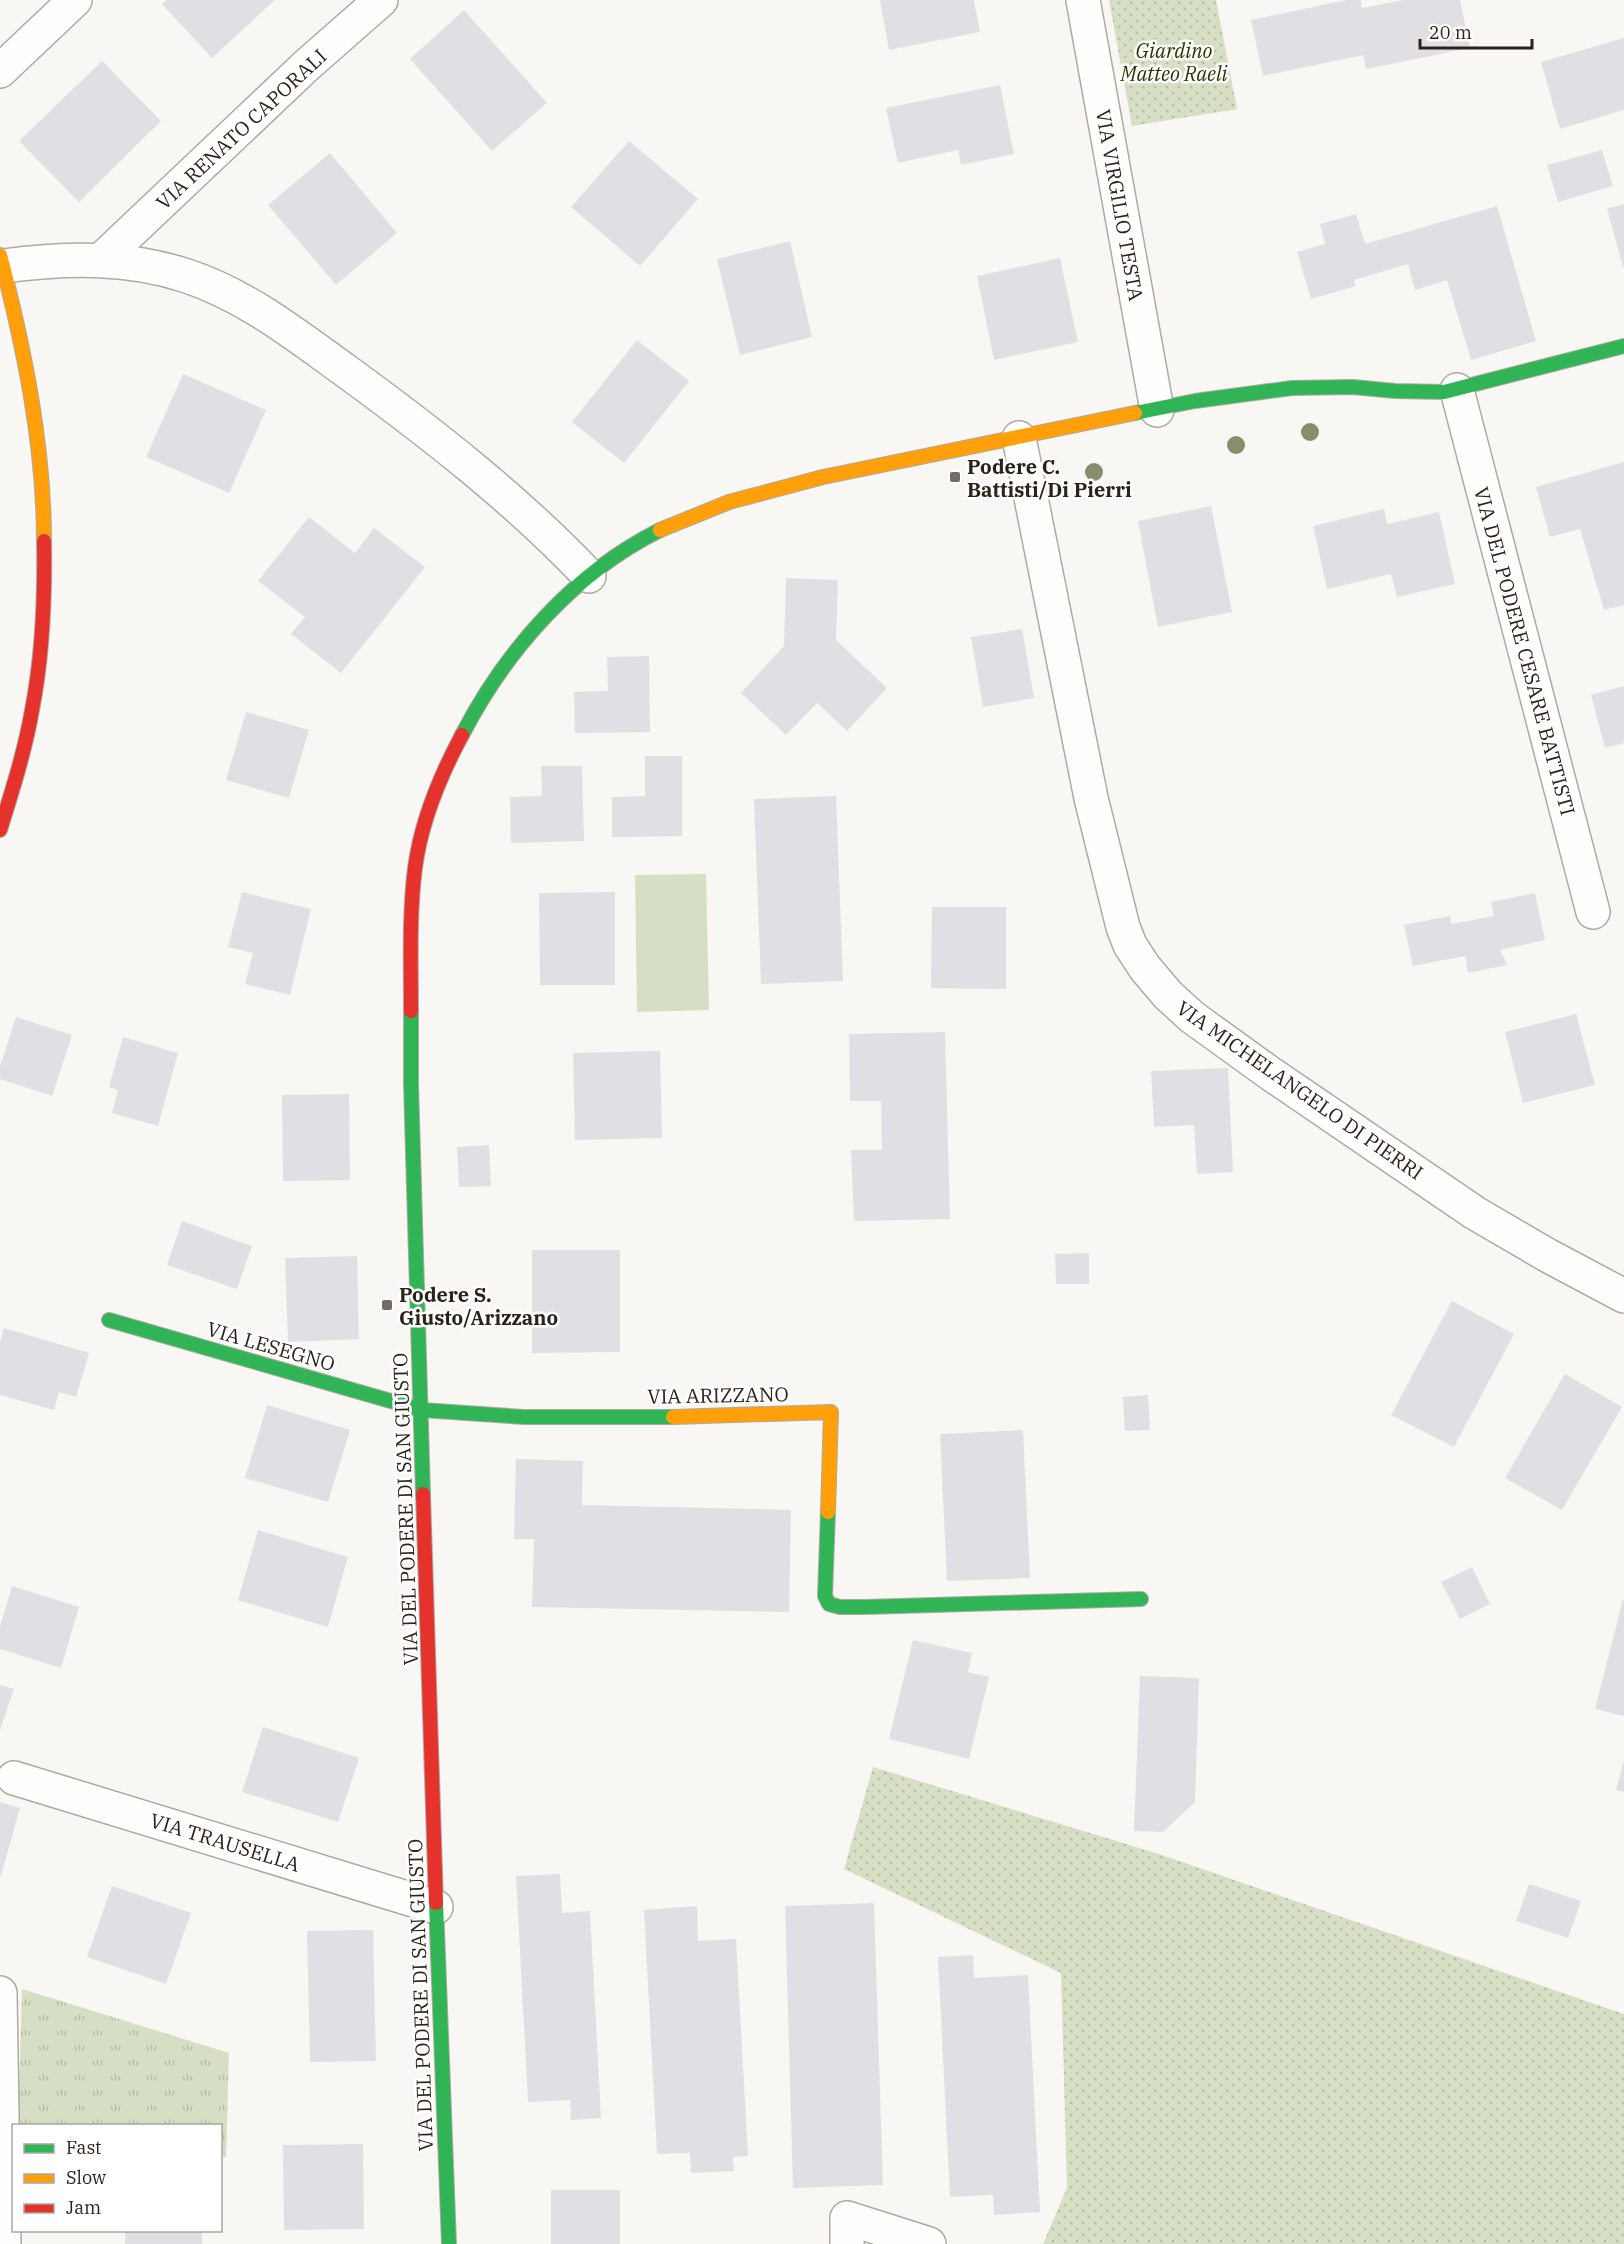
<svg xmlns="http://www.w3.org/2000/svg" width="1624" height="2244" font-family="'IBM Plex Serif',serif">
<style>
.grass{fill:url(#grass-tufts)}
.park{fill:url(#park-dots)}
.pitch{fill:#d6dfc4}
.building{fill:#e2dfe4}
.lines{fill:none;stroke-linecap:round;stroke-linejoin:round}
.street-casing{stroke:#aea9a3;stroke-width:36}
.fast-casing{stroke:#aea9a3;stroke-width:16}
.slow-casing{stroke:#aea9a3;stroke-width:16}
.jam-casing{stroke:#aea9a3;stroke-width:16}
.street{stroke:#fefefd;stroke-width:33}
.fast{stroke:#30b455;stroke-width:14}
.slow{stroke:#ff9f0a;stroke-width:14}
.jam{stroke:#e5322d;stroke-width:14}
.tree{fill:#878e6e}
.poi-dot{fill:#746d65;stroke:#fff;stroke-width:2}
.labels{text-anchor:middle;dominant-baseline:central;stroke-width:5;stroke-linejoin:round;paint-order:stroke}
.park-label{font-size:20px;font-style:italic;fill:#293800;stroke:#fff}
.street-label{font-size:20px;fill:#2c2318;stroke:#fff}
.poi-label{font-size:20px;font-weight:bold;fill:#2c2318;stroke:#fff;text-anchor:start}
</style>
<defs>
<pattern id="grass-tufts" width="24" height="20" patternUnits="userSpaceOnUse" patternTransform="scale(1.5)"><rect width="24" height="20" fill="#d6dfc4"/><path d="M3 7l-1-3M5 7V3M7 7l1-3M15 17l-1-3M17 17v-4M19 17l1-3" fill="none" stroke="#b8bfa8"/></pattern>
<pattern id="park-dots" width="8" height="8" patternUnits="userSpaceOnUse" patternTransform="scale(1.5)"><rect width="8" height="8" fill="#d6dfc4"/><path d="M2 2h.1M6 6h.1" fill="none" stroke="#b8bfa8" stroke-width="1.8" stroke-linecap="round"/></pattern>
</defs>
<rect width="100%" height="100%" fill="#f9f7f4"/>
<path class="grass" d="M22 1989 229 2053 226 2157H221L220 2126H18Z"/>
<path class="park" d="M1109 0H1216L1237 109 1132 126Z
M873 1767 1159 1854 1624 2014V2244H1043L1067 2188 1061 1973 844 1869Z"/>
<path class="pitch" d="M706 874 709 1010 637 1012 635 875Z"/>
<path class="building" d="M166 0H275L212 58 162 4Z
M880 0H974L980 32 889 50Z
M1346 0H1361L1362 8 1404 0H1460L1470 48 1366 69 1363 55 1263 76 1251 20Z
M464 10 547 103 492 151 410 59Z
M1624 38V110L1560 129 1541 62Z
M102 61 161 121 79 202 19 141Z
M1000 85 1014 154 961 165 958 150 898 163 886 108Z
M629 141 698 199 640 266 571 207Z
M1602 150 1613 186 1558 202 1547 165Z
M330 153 397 233 336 285 268 205Z
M1624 204V267H1623L1607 209Z
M1497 206 1536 341 1471 360 1447 280 1415 290 1408 264 1354 280 1356 286 1311 299 1297 252 1325 244 1320 224 1356 214 1365 244Z
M790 241 812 337 740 355 717 259Z
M1060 258 1078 342 994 360 977 276Z
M637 340 689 381 624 463 572 422Z
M183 374 266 410 229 493 146 457Z
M1624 462V605L1604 610 1580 529 1550 537 1536 487Z
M1211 506 1232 612 1158 627 1138 521Z
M1384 509 1387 524 1439 512 1455 584 1397 597 1391 574 1327 589 1313 526Z
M309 517 355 553 374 528 425 567 341 673 291 634 305 617 258 581Z
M786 578 838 580 836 640 887 688 847 731 817 703 786 735 741 693 784 646Z
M1022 629 1034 698 983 707 971 637Z
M649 656 650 732 575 733 574 692 608 691 607 657Z
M1624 686V743L1605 748 1591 695Z
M246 712 309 730 289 798 226 780Z
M645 756H682V836L612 837V797L645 796Z
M541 766H582L584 841 511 843 510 797 542 796Z
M836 796 843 981 761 984 754 799Z
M242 892 311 909 290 995 245 984 253 953 228 947Z
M615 892V985H540L539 893Z
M1535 893 1545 940 1500 950 1507 965 1468 973 1465 956 1413 966 1404 925 1450 916 1451 924 1494 916 1491 902Z
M932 907H1006V989L931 988Z
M1576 1014 1595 1085 1523 1103 1505 1032Z
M16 1017 72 1035 52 1096 0 1079V1067Z
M945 1032 950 1219 854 1221 851 1150H882L881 1101H850L849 1034Z
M123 1037 178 1053 158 1126 112 1113 118 1090 109 1087Z
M660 1051 662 1138 575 1140 573 1053Z
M1228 1068 1233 1172 1197 1174 1194 1125 1154 1127 1151 1071Z
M349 1094 350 1180 283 1181 282 1095Z
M489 1145 491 1186 459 1187 457 1147Z
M182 1221 252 1246 237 1289 167 1265Z
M532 1250H620V1352L532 1353Z
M1089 1253V1284H1056L1055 1254Z
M357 1256 359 1339 288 1342 285 1258Z
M1452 1301 1514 1334 1454 1447 1391 1415Z
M4 1328 89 1353 76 1397 59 1392 54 1410 0 1395V1343Z
M1565 1374 1622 1407 1562 1510 1505 1478Z
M1148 1395 1150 1430 1125 1431 1123 1397Z
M267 1405 350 1430 328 1502 245 1478Z
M1023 1430 1030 1578 947 1581 940 1434Z
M516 1459 583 1461 582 1505 791 1510 789 1612 532 1607 534 1539H514Z
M258 1530 348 1557 328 1627 238 1600Z
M1472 1567 1490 1604 1460 1619 1441 1582Z
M12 1586 79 1607 61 1668 0 1649V1627Z
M1623 1599H1624V1716L1595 1709Z
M913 1640 972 1653 968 1672 989 1677 969 1759 889 1739Z
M1140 1676 1199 1678 1195 1802 1163 1832 1134 1831Z
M0 1685 14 1689 0 1730Z
M263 1727 359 1758 338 1822 242 1792Z
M1624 1760V1792L1616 1790Z
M0 1802 20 1808 1 1876H0Z
M560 1874 562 1913 590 1911 601 2118 571 2120 570 2100 528 2102 516 1876Z
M1529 1884 1581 1901 1568 1938 1516 1921Z
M112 1886 191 1913 166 1984 87 1957Z
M874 1903 883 2185 793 2188 785 1906Z
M697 1906 698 1941 736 1939 748 2156 733 2157 734 2171 691 2173 690 2153 657 2154 644 1910Z
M373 1930 376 2061 310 2062 307 1931Z
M973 1955 974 1978 1028 1975 1040 2212 994 2215 993 2195 950 2197 938 1957Z
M363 2144 364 2229 284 2230 283 2145Z
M551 2190H620V2244H551Z
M125 2230H202V2244H125Z"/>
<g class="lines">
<defs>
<path id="street" d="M1083 0 1157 410
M0 71 75 0
M102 259 307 65 381 0
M3 266C65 258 127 256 187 276 247 296 296 335 346 371 431 433 516 499 589 576
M1457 390 1593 912
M1019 438 1091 798 1123 927 1130 945 1145 968 1168 995 1192 1017 1271 1074 1475 1213 1547 1255 1624 1296
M14 1778 436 1907
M0 1993 4 2244
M847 2244V2218L929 2244"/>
<path id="fast" d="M1135 413 1195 401 1292 388 1353 387 1395 391 1444 392 1624 346
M462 735C506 650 574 573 660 530
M411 1011V1084L423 1494
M109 1320 422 1410 524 1417H673
M828 1512 825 1596 829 1604 840 1607H865L1141 1599
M436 1903 449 2244"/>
<path id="slow" d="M0 255C24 348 44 444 44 541
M660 530 729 502 823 477 1135 413
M673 1417 831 1412 828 1512"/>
<path id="jam" d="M0 830C12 791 25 751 32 710 43 654 45 597 44 541
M411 1011C411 963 409 915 415 868 421 822 440 776 462 735
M423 1494 436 1903"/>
</defs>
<use href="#street" class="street-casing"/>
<use href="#fast" class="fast-casing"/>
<use href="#slow" class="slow-casing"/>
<use href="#jam" class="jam-casing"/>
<use href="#street" class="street"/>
<use href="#fast" class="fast"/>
<use href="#slow" class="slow"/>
<use href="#jam" class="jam"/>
</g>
<g class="tree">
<circle cx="1310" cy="432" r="9"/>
<circle cx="1236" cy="445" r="9"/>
<circle cx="1094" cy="472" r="9"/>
</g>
<g class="poi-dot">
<rect x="949" y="471" width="12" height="12" rx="3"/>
<rect x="381" y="1299" width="12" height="12" rx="3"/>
</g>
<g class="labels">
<g class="park-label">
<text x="1174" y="50">Giardino<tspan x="1174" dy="23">Matteo Raeli</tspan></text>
</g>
<g class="street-label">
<text transform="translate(241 129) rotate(-43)">VIA RENATO CAPORALI</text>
<text transform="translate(1120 205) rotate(80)">VIA VIRGILIO TESTA</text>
<text transform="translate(1525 651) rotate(75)">VIA DEL PODERE CESARE BATTISTI</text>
<text transform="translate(1300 1090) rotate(35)">VIA MICHELANGELO DI PIERRI</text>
<text transform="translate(271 1346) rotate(16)">VIA LESEGNO</text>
<text transform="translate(718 1395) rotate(-1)">VIA ARIZZANO</text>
<text transform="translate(405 1509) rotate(-92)">VIA DEL PODERE DI SAN GIUSTO</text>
<text transform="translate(225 1842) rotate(17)">VIA TRAUSELLA</text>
<text transform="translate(420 1995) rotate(-92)">VIA DEL PODERE DI SAN GIUSTO</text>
</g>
<g class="poi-label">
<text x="967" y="466">Podere C.<tspan x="967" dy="23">Battisti/Di Pierri</tspan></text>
<text x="399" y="1294">Podere S.<tspan x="399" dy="23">Giusto/Arizzano</tspan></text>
</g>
</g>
<rect x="12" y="2124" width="210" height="108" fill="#ffffff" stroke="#aba7a3" stroke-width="1.5"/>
<rect x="24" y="2144" width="30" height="9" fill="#30b455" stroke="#aba7a3" stroke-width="1.5"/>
<text x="66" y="2154" font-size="18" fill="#2c2318">Fast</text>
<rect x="24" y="2174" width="30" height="9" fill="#ff9f0a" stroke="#aba7a3" stroke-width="1.5"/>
<text x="66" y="2184" font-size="18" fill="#2c2318">Slow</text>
<rect x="24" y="2204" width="30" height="9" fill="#e5322d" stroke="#aba7a3" stroke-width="1.5"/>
<text x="66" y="2214" font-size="18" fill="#2c2318">Jam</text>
<path d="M1420 39v9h112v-9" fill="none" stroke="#2c2318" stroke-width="3"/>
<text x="1429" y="39" font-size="18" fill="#2c2318" stroke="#ffffff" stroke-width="4.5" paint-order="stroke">20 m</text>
</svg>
